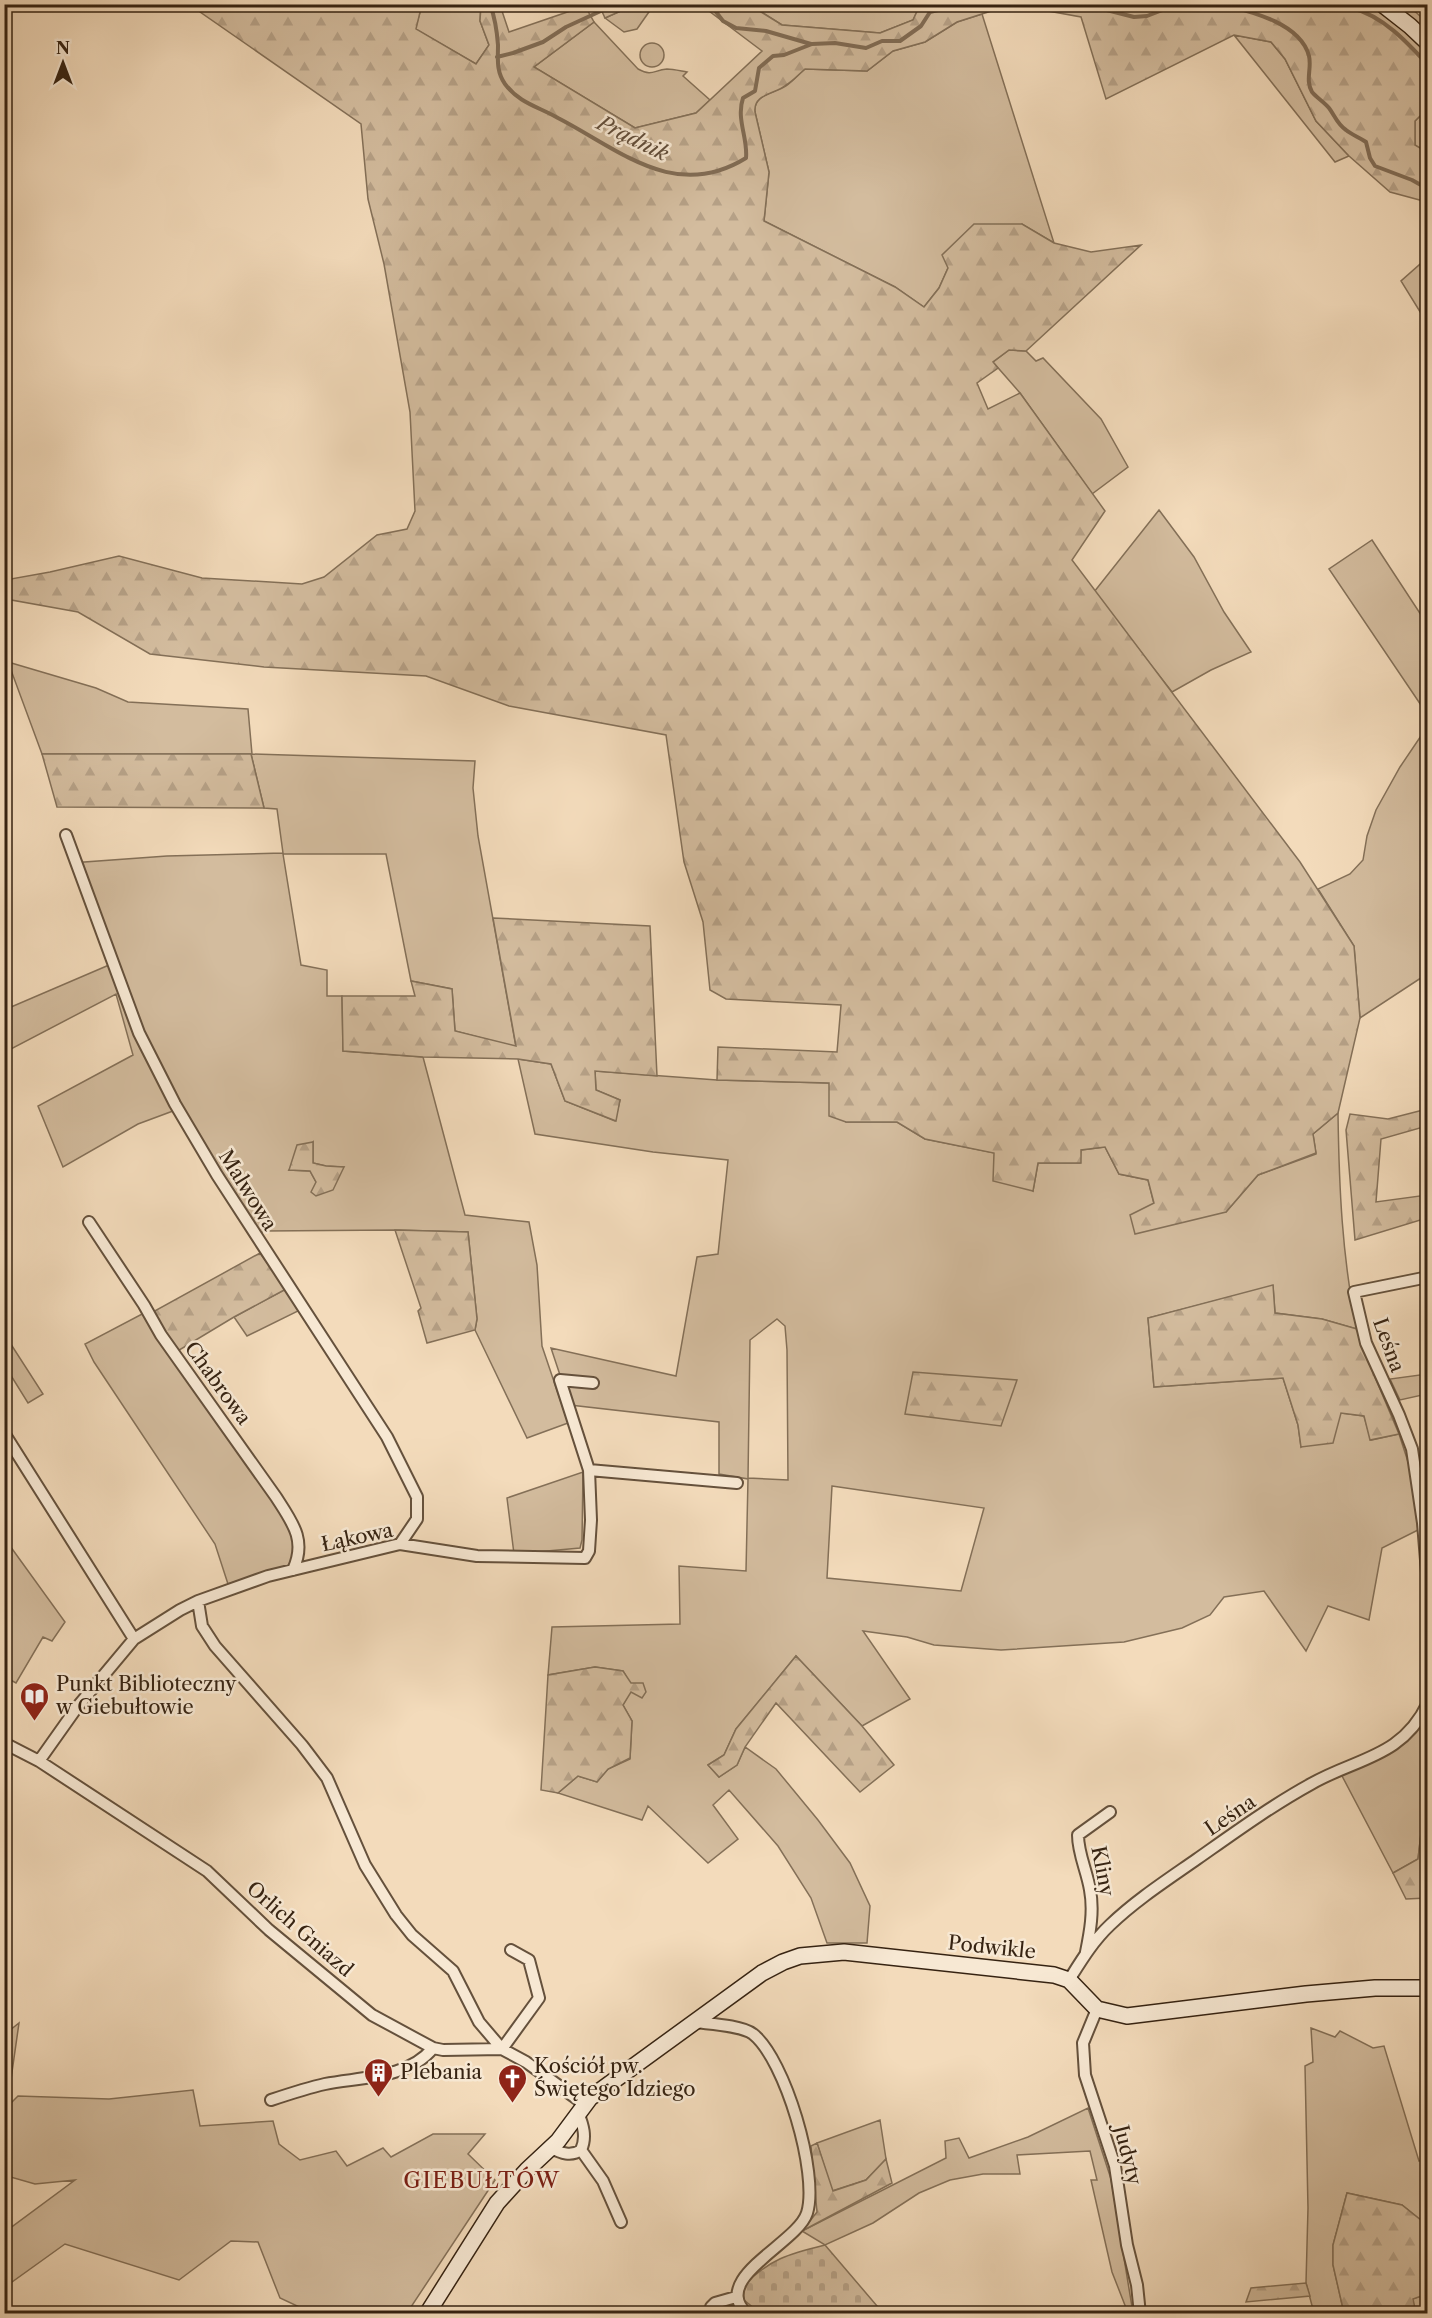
<svg xmlns="http://www.w3.org/2000/svg" width="1432" height="2318" font-family="'Libre Caslon Text',serif">
<style>
.green{fill:#d3bc9e;stroke:#847058;stroke-width:1.5;fill-rule:evenodd}
.forest{fill:url(#forest-firs);stroke:#847058;stroke-width:1.5}
.cemetery{fill:url(#cemetery-stones);stroke:#847058;stroke-width:1.5}
.lines{fill:none;stroke-linecap:round;stroke-linejoin:round}
.stream{stroke:#816c55;stroke-width:4}
.street-casing{stroke:#65513c;stroke-width:14}
.secondary-casing{stroke:#362312;stroke-width:18}
.street{stroke:#f7e8d3;stroke-width:10}
.secondary{stroke:#f7e8d3;stroke-width:15}
.labels{text-anchor:middle;dominant-baseline:central;stroke-width:5;stroke-linejoin:round;paint-order:stroke}
.street-label{font-size:20px;fill:#362312;stroke:#f7e8d3}
.poi-label{font-size:20px;fill:#362312;stroke:#f7e8d3;text-anchor:start}
.water-label{font-size:21px;font-style:italic;fill:#624d39;stroke:#f7e8d3}
.quarter-label{font-size:22px;letter-spacing:1.5px;fill:#7a1f14;stroke:#f7e8d3}
</style>
<defs>
<pattern id="forest-firs" width="22" height="20" patternUnits="userSpaceOnUse" patternTransform="scale(1.5)"><rect width="22" height="20" fill="#d3bc9e"/><path d="M5 1l3.5 6h-7zM16 11l3.5 6h-7z" fill="#b6a187"/></pattern>
<pattern id="cemetery-stones" width="16" height="16" patternUnits="userSpaceOnUse" patternTransform="scale(1.5)"><rect width="16" height="16" fill="#d3bc9e"/><path d="M2 7V4a2 2 0 0 1 4 0v3zM10 15v-3a2 2 0 0 1 4 0v3z" fill="#b6a187"/></pattern>
</defs>
<rect width="100%" height="100%" fill="#f3dbbb"/>
<filter id="stains"><feTurbulence type="fractalNoise" baseFrequency=".00333" numOctaves="4"/><feColorMatrix values="0 0 0 0 .2 0 0 0 0 .09 0 0 0 0 .02 0 0 0 .5 -.17"/></filter>
<radialGradient id="worn" r=".72"><stop offset=".6" stop-color="#630" stop-opacity="0"/><stop offset="1" stop-color="#630" stop-opacity=".3"/></radialGradient>
<path class="green" d="M416 5H481L480 21 489 45 476 64 415 29 421 9Z
M634 5H650L651 9 637 29 624 32 605 18Z
M750 5H792L847 11 873 5H920L913 20 880 33 782 25Z
M982 14 1054 243 1022 224 948 268 939 288 924 307 895 287 764 221 769 172 755 112C753 94 774 94 786 86 793 81 799 74 805 69L867 71 893 51 925 42 957 22Z
M594 22 638 69C653 77 653 70 667 69 673 69 681 71 687 72L683 76 710 100 696 113 635 128 534 67Z
M1234 35 1271 42 1285 59 1316 121 1349 156 1335 162Z
M640 55a12 12 0 1 1 24 0a12 12 0 1 1-24 0Z
M1427 109V153L1415 146V121Z
M1427 258V323L1401 281Z
M1009 350 1026 351 1036 361 1043 358 1101 419 1128 467 1092 494 1020 393 993 362Z
M1159 510 1194 557 1224 612 1251 652 1211 670 1172 692 1094 592Z
M1372 540 1427 624V714L1329 569Z
M8 662 96 688 128 702 248 709 252 754 475 761 473 788 478 836 516 1047 455 1031 452 989 411 981 386 854H283L301 965 327 970V996H342L343 1051 423 1057 465 1215 529 1222 537 1265 542 1346 568 1423 527 1438 475 1330 477 1319 468 1232 395 1230 264 1231 251 1238 173 1111 138 1124 63 1167 38 1106 133 1055 116 994 11 1049 5 1034 4 1010 109 965 71 863 167 856 283 853 277 809 264 808 251 754H42ZM313 1142V1163L326 1166 343 1167 316 1182 310 1171 289 1170Z
M1427 727V974L1360 1018 1354 946 1318 889 1350 874 1363 860 1367 836 1376 810 1400 767Z
M518 1059 551 1064 565 1101 615 1121 620 1100 596 1090 595 1071 717 1080 829 1083 846 1122H897L925 1139 995 1153 1033 1191 1038 1163H1080L1081 1150 1105 1147 1119 1174 1148 1180 1154 1204 1226 1212 1258 1175 1316 1154 1313 1134 1338 1113C1339 1186 1342 1258 1357 1329L1322 1319 1275 1313 1273 1286 1148 1318 1154 1387 1283 1378 1298 1425 1301 1447 1341 1413 1364 1416 1371 1440 1399 1434 1411 1471 1418 1530 1382 1548 1369 1620 1328 1606 1306 1651 1264 1591 1224 1597 1210 1615 1182 1628 1124 1642 1001 1650 934 1645 907 1637 863 1631 910 1699 862 1726 796 1656 736 1729 724 1755 708 1765 719 1777 737 1765 745 1747 776 1769 818 1820 850 1863 870 1906 867 1943H827L811 1898 778 1846 729 1790 713 1805 738 1839 708 1863 648 1806 642 1820 558 1793 578 1776 597 1782 608 1769 630 1759 632 1721 623 1705C631 1690 632 1685 623 1671L595 1667 548 1675 552 1627 680 1624 679 1566 746 1571 748 1479 719 1474V1422L570 1405 551 1348 676 1376 697 1257 718 1254 728 1160 653 1152 535 1134ZM777 1319 785 1326 787 1350 788 1480 748 1478 750 1340ZM832 1486 984 1508 961 1591 827 1578Z
M286 1289 298 1311 247 1336 234 1317Z
M144 1313 288 1522C293 1538 299 1550 289 1565L228 1584 215 1544 94 1362 85 1344Z
M5 1335 43 1394 28 1403 5 1366Z
M1427 1374V1394L1400 1400 1390 1379Z
M583 1472 582 1540 580 1548 514 1554 507 1498Z
M5 1539 65 1622 52 1641 43 1637 16 1683 7 1678 5 1682Z
M1427 1714V1831L1421 1833 1418 1859 1393 1873 1341 1774C1372 1758 1411 1746 1427 1714Z
M19 2023 9 2093 5 2105V2034Z
M1311 2028 1335 2037 1340 2031 1373 2048 1384 2046 1419 2161 1427 2158V2225L1402 2205 1347 2193 1333 2245V2265L1344 2313H1314L1306 2283 1308 2208 1305 2066 1313 2062Z
M193 2090 200 2126 273 2121 279 2144 300 2160 336 2151 347 2166 383 2148 391 2157 433 2134H485L468 2154 495 2180 407 2313H312L280 2298 258 2242 231 2241 179 2280 65 2244 5 2287V2232L75 2180 35 2184 7 2176 11 2103 18 2096 109 2099Z
M1088 2108 1111 2179 1133 2313H1128L1112 2272 1091 2180H1097L1090 2151 1017 2155 1020 2174H983L950 2180 919 2193 873 2223 825 2245 802 2231 946 2158 945 2141 959 2138 969 2158 1028 2137Z
M880 2120 886 2159 866 2180 832 2191 817 2143Z
M1427 2294V2313H1416L1412 2299Z"/>
<path class="forest" d="M190 5H416L421 8 416 29 476 64 489 45 480 21 481 5H500L509 32 585 6 594 22 534 67 635 128 696 113 762 51 701 5H750L782 25 880 33 913 20 920 5H1010L957 22 925 42 893 51 867 71 805 69C799 74 793 81 786 85 775 94 753 94 755 112L769 172 764 221 895 287 924 307 939 288 948 268 942 255 974 224H1022L1054 243 1091 252 1141 245 1026 351 1009 350 993 362 998 368 977 383 988 409 1020 393 1105 511 1072 560 1300 862 1354 946 1360 1018 1338 1113 1313 1134 1316 1153 1258 1175 1226 1212 1135 1234 1130 1215 1154 1203 1148 1180 1119 1174 1105 1147 1081 1150V1163H1038L1033 1191 993 1181 994 1153 925 1139 897 1122H846L829 1116V1083L717 1080 718 1047 837 1052 841 1005 726 999 710 990 703 922 684 862 666 735 509 706 426 676 264 667 150 654 78 612 6 599 5 580 50 572 119 556 202 578 302 584 324 577 377 535 407 529 415 511 410 412 384 264 368 199 361 124Z
M599 5H634L605 18Z
M1014 5H1369L1407 33 1427 52V109L1415 121V145L1427 152V202L1390 192 1349 156 1316 121 1285 59 1271 42 1234 35 1106 99 1081 17Z
M1395 5C1410 4 1417 13 1427 23V32Z
M42 754H251L264 808 57 807Z
M493 918 650 926 657 1076 595 1071 596 1090 620 1100 616 1121 565 1101 551 1064 518 1059 423 1057 343 1051 342 996H415L411 981 452 989 455 1031 516 1046Z
M1427 1109V1126L1381 1139 1376 1202 1427 1195V1218L1355 1240 1346 1130 1350 1114 1388 1119Z
M313 1142V1163L326 1166 344 1167 333 1190 316 1196 311 1192 316 1182 310 1171 289 1170 297 1145Z
M395 1230 468 1232 477 1319 475 1330 427 1343 418 1311 421 1308Z
M260 1253 286 1289 234 1317 176 1352 151 1313Z
M1273 1285 1275 1313 1322 1319 1357 1329 1361 1344 1399 1434 1370 1440 1364 1416 1341 1413 1333 1443 1301 1447 1298 1425 1283 1378 1154 1387 1148 1318Z
M913 1372 1017 1380 1001 1426 905 1414Z
M796 1656 862 1726 894 1765 860 1792 776 1703 745 1747 737 1765 719 1777 708 1765 724 1755 736 1729Z
M595 1667 623 1671 631 1683H643L646 1692 642 1698 631 1692 623 1705 632 1721 630 1758 608 1769 597 1782 578 1776 558 1793 541 1790 548 1675Z
M1427 1831V1898L1406 1899 1393 1873 1418 1859 1421 1833Z
M817 2143 833 2191 866 2180 886 2159 892 2183 802 2231 817 2212 811 2146Z
M1347 2193 1402 2205 1427 2225V2294L1413 2299 1416 2313H1344L1333 2265V2245Z
M1306 2283 1310 2296 1246 2302 1251 2288Z"/>
<path class="cemetery" d="M825 2245 883 2313H760L744 2300 743 2286C770 2259 788 2254 825 2245Z"/>
<g class="lines">
<path class="stream" d="M490 4C495 18 497 31 498 45 498 59 496 71 505 84 519 103 539 107 558 118 620 150 675 202 746 158 748 138 736 119 743 98L755 91 759 68 773 56 784 55 812 44 835 43 866 48 882 41H900L921 26 930 12 946 8 948 4
M710 4 723 21 736 28 766 31 811 44
M1083 4 1134 17 1147 16 1178 4
M1220 4C1248 11 1300 22 1309 56 1312 68 1305 80 1312 92 1317 98 1324 102 1329 108 1335 116 1337 124 1346 130 1352 135 1359 137 1366 142L1370 158 1375 166 1412 180 1428 189
M1324 4C1333 6 1343 6 1352 8 1383 16 1407 42 1428 65
M497 57 513 53 543 42 566 27 616 4"/>
<defs>
<path id="street" d="M66 835 139 1033 175 1104 217 1175 387 1437 417 1497V1519L400 1544
M89 1222 144 1305 161 1335 276 1497C292 1522 307 1540 293 1570
M1428 1277 1354 1292 1366 1343 1399 1415 1412 1449 1423 1523 1428 1585
M4 1433 134 1639
M589 1470 737 1483
M198 1601 202 1626 215 1646 302 1745 327 1778 365 1865 396 1915 412 1935 453 1971 479 2022 502 2049 539 1998 529 1960 511 1950
M4 1743 39 1761 207 1871 269 1930 372 2015 433 2048 443 2050 502 2049 526 2062 584 2104
M39 1761 78 1706 134 1639 180 1610 198 1601 268 1576 400 1544 477 1556 585 1558 589 1551 591 1520 589 1470 560 1380 593 1383
M1086 1952C1090 1932 1094 1911 1090 1890 1087 1871 1078 1854 1078 1835L1110 1812
M1069 1980C1081 1961 1093 1941 1110 1925 1136 1900 1167 1880 1197 1859 1234 1833 1271 1806 1311 1784 1356 1758 1402 1758 1428 1703
M1097 2009 1083 2043 1085 2075 1115 2166 1127 2245 1137 2285 1140 2314
M695 2022C710 2024 740 2025 753 2034 785 2059 819 2174 807 2213 797 2244 709 2278 747 2314
M271 2100C289 2094 307 2088 325 2084 360 2077 408 2079 433 2048
M551 2148C561 2153 571 2157 581 2150 587 2137 583 2125 578 2112
M581 2150 603 2181 621 2222
M711 2307 715 2303 736 2297"/>
<path id="secondary" d="M1382 4 1410 26 1428 43
M427 2314 497 2203 527 2170 558 2141 590 2098 762 1973 783 1962 800 1956 844 1952 1054 1975 1069 1980 1097 2009 1127 2016 1306 1994 1375 1988H1428"/>
</defs>
<use href="#street" class="street-casing"/>
<use href="#secondary" class="secondary-casing"/>
<use href="#street" class="street"/>
<use href="#secondary" class="secondary"/>
</g>
<defs>
<symbol id="library-pin" viewBox="-11 -11 22 30"><path d="M0 17L-7.5 6A9.5 9.5 0 1 1 7.5 6Z" fill="#8f2418" stroke="#f7e8d3"/><path d="M-6-4Q-3-5.5-.7-3.5V5Q-3 3-6 4ZM6-4Q3-5.5 .7-3.5V5Q3 3 6 4Z" fill="#fff"/></symbol>
<symbol id="building-pin" viewBox="-11 -11 22 30"><path d="M0 17L-7.5 6A9.5 9.5 0 1 1 7.5 6Z" fill="#8f2418" stroke="#f7e8d3"/><path d="M-4-6H4V6H1V3H-1V6H-4ZM-2.5-4.3h1.7v1.8h-1.7ZM.8-4.3h1.7v1.8H.8ZM-2.5-1h1.7V.8h-1.7ZM.8-1h1.7V.8H.8Z" fill="#fff"/></symbol>
<symbol id="church-pin" viewBox="-11 -11 22 30"><path d="M0 17L-7.5 6A9.5 9.5 0 1 1 7.5 6Z" fill="#8f2418" stroke="#f7e8d3"/><path d="M-1.2-6h2.4v3.5h3.3v2.4h-3.3V6h-2.4V-.1h-3.3v-2.4h3.3Z" fill="#fff"/></symbol>
</defs>
<g fill-rule="evenodd">
<use href="#library-pin" x="18" y="1680" width="33" height="45"/>
<use href="#building-pin" x="362" y="2056" width="33" height="45"/>
<use href="#church-pin" x="496" y="2062" width="33" height="45"/>
</g>
<g class="labels">
<g class="street-label">
<text transform="translate(248 1190) rotate(58)">Malwowa</text>
<text transform="translate(1389 1345) rotate(70)">Leśna</text>
<text transform="translate(218 1383) rotate(54)">Chabrowa</text>
<text transform="translate(357 1537) rotate(-12)">Łąkowa</text>
<text transform="translate(1230 1815) rotate(-34)">Leśna</text>
<text transform="translate(1103 1871) rotate(79)">Kliny</text>
<text transform="translate(300 1929) rotate(41)">Orlich Gniazd</text>
<text transform="translate(992 1947) rotate(6)">Podwikle</text>
<text transform="translate(1128 2155) rotate(76)">Judyty</text>
</g>
<g class="poi-label">
<text x="56" y="1684">Punkt Biblioteczny<tspan x="56" dy="23">w Giebułtowie</tspan></text>
<text x="534" y="2066">Kościół pw.<tspan x="534" dy="23">Świętego Idziego</tspan></text>
<text x="400" y="2072">Plebania</text>
</g>
<g class="water-label">
<text transform="translate(633 138) rotate(26)">Prądnik</text>
</g>
<g class="quarter-label">
<text x="482" y="2180">GIEBUŁTÓW</text>
</g>
</g>
<rect width="1432" height="2318" fill="none" stroke="#f3dbbb" stroke-width="24"/>
<rect x="6" y="6" width="1420" height="2306" fill="none" stroke="#362312" stroke-width="3"/>
<rect x="12" y="12" width="1408" height="2294" fill="none" stroke="#362312" stroke-width="1.5"/>
<g transform="translate(63 63)" stroke="#f7e8d3" stroke-width="4.5" paint-order="stroke">
<path d="M0-4.5L10 22L0 15L-10 22Z" fill="#362312"/>
<text y="-9" font-size="16" font-weight="bold" text-anchor="middle" fill="#362312">N</text>
</g>
<rect width="100%" height="100%" filter="url(#stains)"/>
<rect width="100%" height="100%" fill="url(#worn)"/>
</svg>
